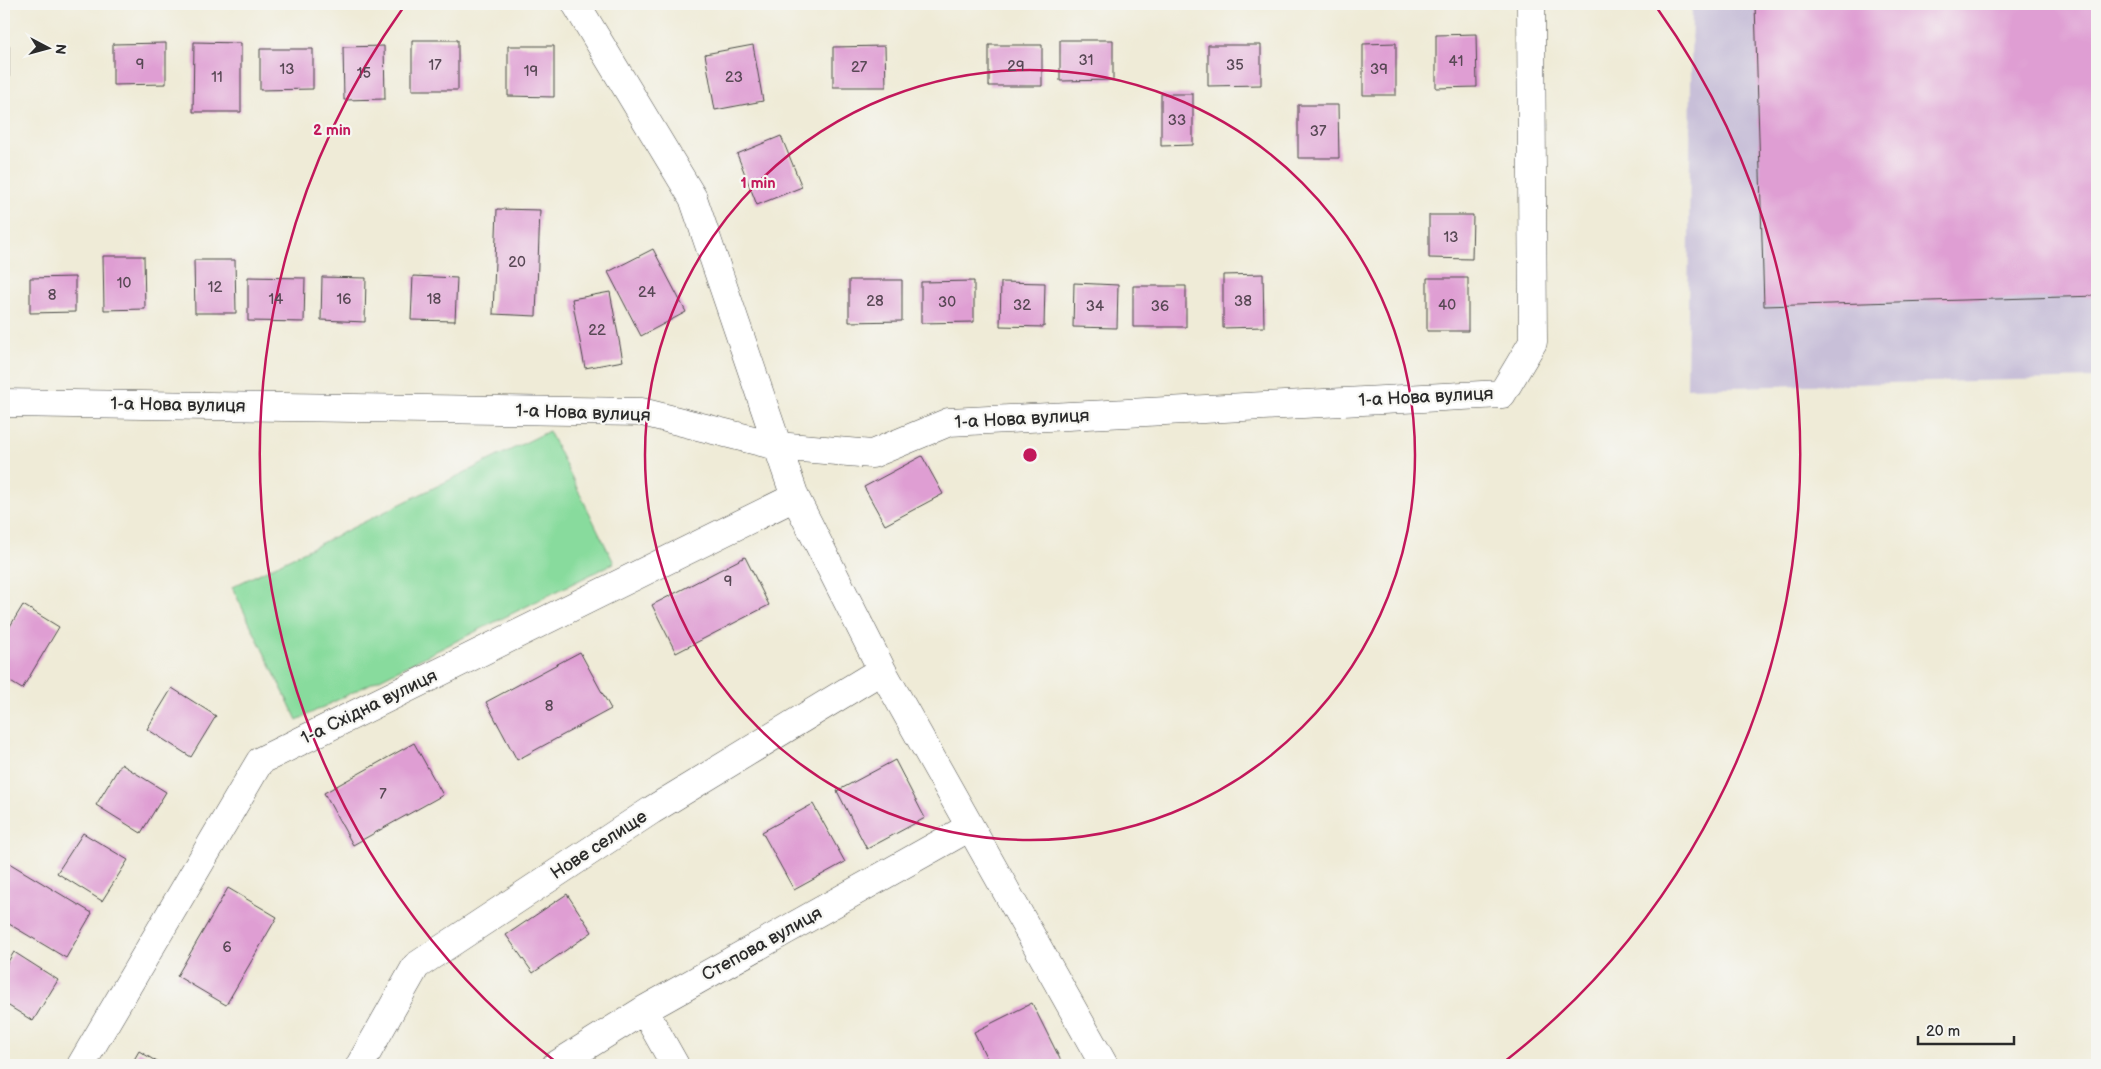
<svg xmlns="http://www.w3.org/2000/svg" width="2101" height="1069" font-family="'Balsamiq Sans',sans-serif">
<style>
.industrial{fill:#c8bfd8}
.green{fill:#88db9d;stroke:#5a8364}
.building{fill:#df9ed3}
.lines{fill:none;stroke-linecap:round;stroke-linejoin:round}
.minor-casing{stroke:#484845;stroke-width:29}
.minor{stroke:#fff;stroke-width:28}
.ring{fill:none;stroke:#c2185b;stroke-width:2.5}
.labels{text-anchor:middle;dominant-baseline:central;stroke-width:4.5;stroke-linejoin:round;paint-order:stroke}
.number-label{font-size:15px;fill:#584855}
.street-label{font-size:18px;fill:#2b2b2b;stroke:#f6f6f2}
.centre{fill:#c2185b;stroke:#f6f6f2;stroke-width:2.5}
.ring-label{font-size:15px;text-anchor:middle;font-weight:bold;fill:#c2185b;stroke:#f6f6f2;stroke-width:4.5;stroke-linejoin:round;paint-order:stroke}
</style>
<rect width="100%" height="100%" fill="#f6f6f2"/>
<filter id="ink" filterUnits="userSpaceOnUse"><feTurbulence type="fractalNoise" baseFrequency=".02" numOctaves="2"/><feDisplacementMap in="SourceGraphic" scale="10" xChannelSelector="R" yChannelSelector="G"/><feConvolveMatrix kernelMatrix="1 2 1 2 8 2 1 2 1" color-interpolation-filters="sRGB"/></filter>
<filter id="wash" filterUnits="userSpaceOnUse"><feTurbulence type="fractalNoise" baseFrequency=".0096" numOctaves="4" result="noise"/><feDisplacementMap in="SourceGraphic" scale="20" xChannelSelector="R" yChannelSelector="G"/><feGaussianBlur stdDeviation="1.12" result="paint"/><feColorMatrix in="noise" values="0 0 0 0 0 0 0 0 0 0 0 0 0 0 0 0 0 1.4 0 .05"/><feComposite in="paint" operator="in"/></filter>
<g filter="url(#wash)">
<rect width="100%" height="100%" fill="#efebd7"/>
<path class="industrial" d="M1692 4H2097V378L1687 388Z"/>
<path class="green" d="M549 431 614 563 297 720 232 587Z"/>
<g id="blocks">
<path class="building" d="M1755 4H2097V296L1764 306Z
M1476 34 1477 87 1436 88V35Z
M412 40H458V90H412Z
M1060 40H1113V80L1060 81Z
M194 42 241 43V112H193Z
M166 43V84L113 85V44Z
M1396 43V95H1363V44Z
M753 45 763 101 715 110 705 54Z
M989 45H1042V86H989Z
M1208 45H1261V85L1208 86Z
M4 46H9V80H4Z
M384 46 385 99 344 100 343 47Z
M508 46H554V97L508 96Z
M885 46 886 87H833V47Z
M260 49H313V89L260 90Z
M1161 94H1193V145L1161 146Z
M1298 105H1338L1339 158H1298Z
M781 136 802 187 757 205 737 154Z
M497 209 540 210 536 316 493 314Z
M1429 215H1473L1472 259 1429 258Z
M653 249 686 312 641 336 608 272Z
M103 256H144L145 309 104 310Z
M194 260H235L236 313H195Z
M1263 274 1264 327 1223 328V275Z
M413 276 457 278 455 321 411 320Z
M75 277V312L30 313V278Z
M248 277 305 278 304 322 248 321Z
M322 277 366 278 365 322 321 320Z
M1427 278H1468V331H1427Z
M849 280H902V321L849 322Z
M974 281V322L921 323V282Z
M1001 282 1045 283 1044 327 1000 326Z
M1074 283 1118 285 1117 328 1073 327Z
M1133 286H1186V327H1133Z
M610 292 623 361 585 368 572 299Z
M922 456 943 494 885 525 864 487Z
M745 557 769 605 676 653 652 605Z
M23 605 59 627 22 689 4 678V636Z
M580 652 611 709 517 760 486 702Z
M172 688 216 716 191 757 147 729Z
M414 743 443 795 353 845 324 793Z
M895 760 925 818 867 849 837 791Z
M121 764 166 792 141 833 96 805Z
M813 804 845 862 794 890 762 832Z
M83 833 128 860 102 901 57 873Z
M4 860 92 913 66 958 4 921Z
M228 888 277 917 226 1005 177 976Z
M567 894 592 932 533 973 506 935Z
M14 952 58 980 33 1021 4 1003V968Z
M1032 1003 1063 1065H990L974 1032Z
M139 1051 162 1065H131Z"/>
</g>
</g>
<g filter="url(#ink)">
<use href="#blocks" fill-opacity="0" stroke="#484845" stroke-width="1"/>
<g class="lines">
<defs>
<path id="minor" d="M576 4 693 198 795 497 882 670 1104 1065
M4 403 642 412 777 446 872 454 949 422 1502 394 1533 342 1531 4
M644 1010 675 1065
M81 1065 260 761 795 497
M360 1065 416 966 652 810 882 670
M556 1065 644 1010 970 827"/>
</defs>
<use href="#minor" class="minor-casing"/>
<use href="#minor" class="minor"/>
</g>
</g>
<g class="ring">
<circle cx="1030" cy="455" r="385"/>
<path d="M556 1062A770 770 0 0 1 403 8M1657 8A770 770 0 0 1 1504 1062"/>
</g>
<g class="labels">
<g class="number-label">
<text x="1086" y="60">31</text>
<text x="1456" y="61">41</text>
<text x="140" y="64">9</text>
<text x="435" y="65">17</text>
<text x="1235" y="65">35</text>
<text x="1016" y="66">29</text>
<text x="859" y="67">27</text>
<text x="287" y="69">13</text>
<text x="1379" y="69">39</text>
<text x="531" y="71">19</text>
<text x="364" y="73">15</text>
<text x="217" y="77">11</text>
<text x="734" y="77">23</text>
<text x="1177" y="120">33</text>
<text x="1318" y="131">37</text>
<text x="1451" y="237">13</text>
<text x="517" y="262">20</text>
<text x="124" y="283">10</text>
<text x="215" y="287">12</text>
<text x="647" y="292">24</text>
<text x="52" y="295">8</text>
<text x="276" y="299">14</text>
<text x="344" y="299">16</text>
<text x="434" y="299">18</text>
<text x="875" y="301">28</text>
<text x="1243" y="301">38</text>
<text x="947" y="302">30</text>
<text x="1022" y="305">32</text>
<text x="1447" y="305">40</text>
<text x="1095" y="306">34</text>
<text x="1160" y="306">36</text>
<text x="597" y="330">22</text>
<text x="728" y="581">9</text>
<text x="549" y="706">8</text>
<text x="383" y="794">7</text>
<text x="227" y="947">6</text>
</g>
<g class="street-label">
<text transform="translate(1426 397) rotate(-3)">1-а Нова вулиця</text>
<text transform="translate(178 405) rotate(1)">1-а Нова вулиця</text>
<text transform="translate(583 413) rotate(2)">1-а Нова вулиця</text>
<text transform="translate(1022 419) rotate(-3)">1-а Нова вулиця</text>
<text transform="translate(369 707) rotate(-26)">1-а Східна вулиця</text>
<text transform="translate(599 845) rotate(-33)">Нове селище</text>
<text transform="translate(762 944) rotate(-29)">Степова вулиця</text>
</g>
</g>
<circle cx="1030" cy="455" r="8" class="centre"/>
<g class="ring-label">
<text x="332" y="135">2 min</text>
<text x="758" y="188">1 min</text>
</g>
<rect width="2101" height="1069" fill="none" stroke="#f6f6f2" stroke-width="20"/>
<g transform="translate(48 48) rotate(96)" stroke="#f6f6f2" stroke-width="4" paint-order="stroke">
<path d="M0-4L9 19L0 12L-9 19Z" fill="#2b2b2b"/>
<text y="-8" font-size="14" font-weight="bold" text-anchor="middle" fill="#2b2b2b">N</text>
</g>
<path d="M1918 1036v8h96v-8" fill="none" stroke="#2b2b2b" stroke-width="2.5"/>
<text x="1926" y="1036" font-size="15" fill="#2b2b2b" stroke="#f6f6f2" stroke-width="4" paint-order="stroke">20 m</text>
</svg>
